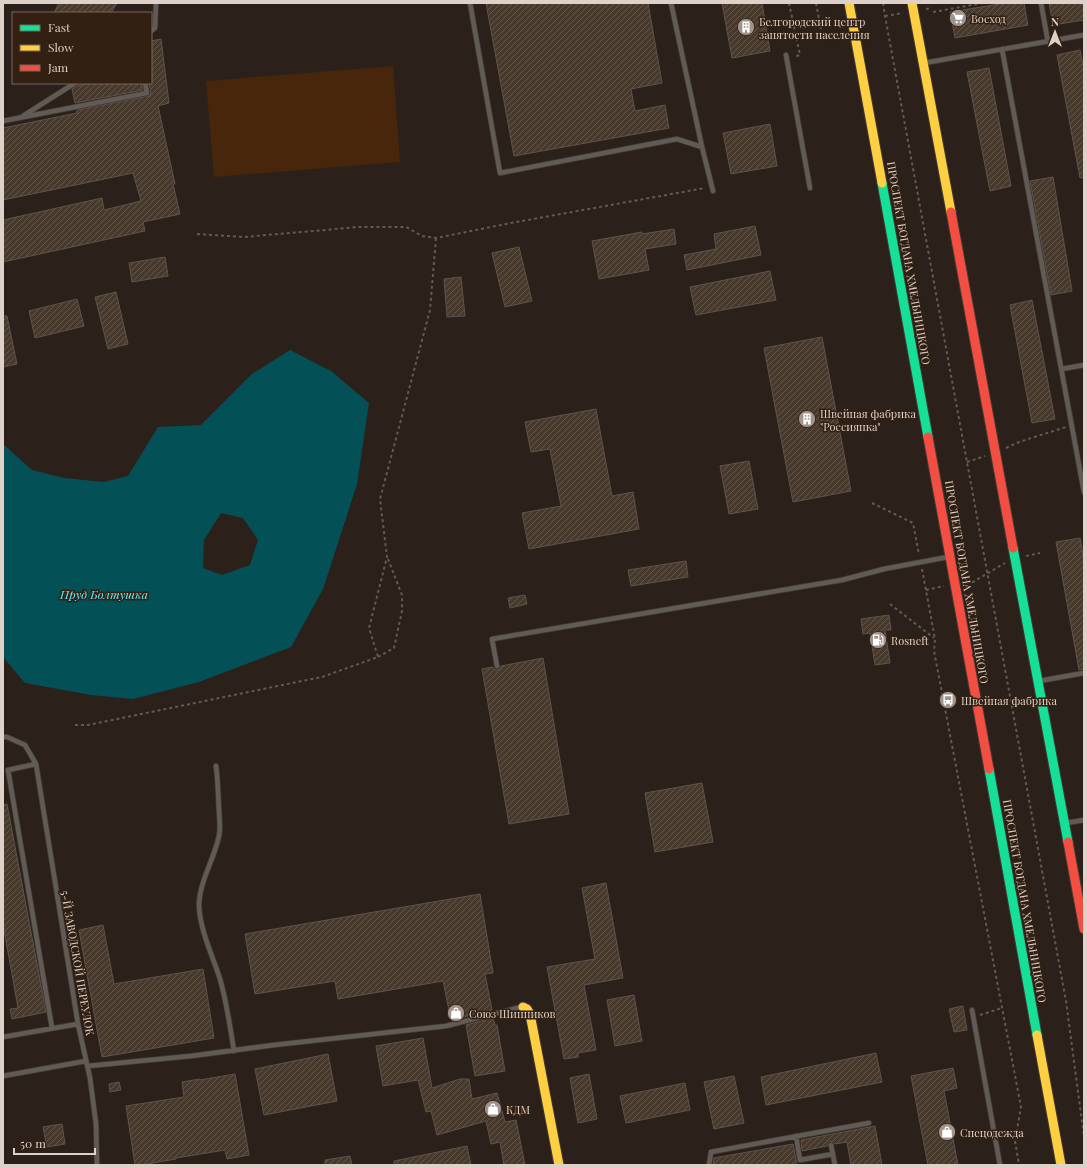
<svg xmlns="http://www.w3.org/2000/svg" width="1087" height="1168" font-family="'Playfair Display',serif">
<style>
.pitch{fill:#47260b}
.water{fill:#045057;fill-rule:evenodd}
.building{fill:url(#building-hatch);stroke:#5c544d}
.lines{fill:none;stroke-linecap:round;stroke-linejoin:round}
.lane-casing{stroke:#433b36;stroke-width:6}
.fast-casing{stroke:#433b36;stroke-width:11}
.slow-casing{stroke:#433b36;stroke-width:11}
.jam-casing{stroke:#433b36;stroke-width:11}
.path{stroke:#625a55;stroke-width:2;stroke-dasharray:3 3;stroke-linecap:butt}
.lane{stroke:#615a55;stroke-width:4.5}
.fast{stroke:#16e098;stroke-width:9}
.slow{stroke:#ffcf43;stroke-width:9}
.jam{stroke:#f24e42;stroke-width:9}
.labels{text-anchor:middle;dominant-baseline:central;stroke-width:3;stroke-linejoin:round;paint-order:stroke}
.poi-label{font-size:11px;fill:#ddd1c9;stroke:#322013;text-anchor:start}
.street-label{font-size:11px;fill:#ddd1c9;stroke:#322013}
.water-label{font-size:12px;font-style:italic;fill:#65ebf9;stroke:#322013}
</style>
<defs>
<pattern id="building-hatch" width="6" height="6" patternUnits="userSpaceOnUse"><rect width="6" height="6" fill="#48392d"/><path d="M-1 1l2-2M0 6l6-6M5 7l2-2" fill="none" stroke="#62554a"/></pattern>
</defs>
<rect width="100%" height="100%" fill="#2b211a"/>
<path class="pitch" d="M393 66 400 162 214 177 206 81Z"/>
<path class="water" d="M290 350 331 371 369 403 357 484 337 546 323 589 291 647 199 682 133 699 91 695 25 683 3 657V444L32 470 64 478 104 482 128 476 158 427 201 425 252 374ZM221 513 243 518 258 540 250 565 222 575 203 568 204 540Z"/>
<path class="building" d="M59 3H117L111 13H54Z
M486 3H648L662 83 631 89 635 111 665 105 669 128 514 156Z
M722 3H762L770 51 732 58Z
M1006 3H1024L1028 25 955 38 950 12Z
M1049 3H1084V20L1053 25Z
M161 39 169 103 158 106 175 184H173L180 214 143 222 145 231 3 262V220L102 198 104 210 141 201 133 173 3 200V128L77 113V110L149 96 151 93 149 83H151V41Z
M1080 50 1084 70V177L1080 178 1057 55Z
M989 68 1011 186 990 191 967 72Z
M92 83H141L143 90 75 103 72 89 77 86Z
M770 124 777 166 731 174 723 133Z
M1053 177 1072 291 1051 295 1030 181Z
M755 226 761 255 687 270 684 255 716 249 714 234Z
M674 229 676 244 645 249 649 270 599 279 592 241 642 232V234Z
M519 247 532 301 505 307 492 253Z
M165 257 168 276 132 282 129 263Z
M770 271 776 300 696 315 690 287Z
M461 277 465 316 447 317 444 279Z
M116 292 128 344 108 349 95 297Z
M77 299 84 326 35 338 29 311Z
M1032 300 1055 419 1032 423 1010 305Z
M3 316H7L17 364 3 367Z
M822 337 851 491 793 502 764 348Z
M596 409 612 496 633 492 639 529 529 549 522 513 561 506 550 449 531 452 525 422Z
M749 461 758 509 729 514 720 466Z
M1080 538 1084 560V669L1079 670 1056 542Z
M686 561 688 577 631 586 628 570Z
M525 595 527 604 510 608 508 598Z
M889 615 891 630H885L890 663 875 665 870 633 863 634 861 619Z
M543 658 569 814 509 824 482 669 493 667 494 669 497 670 500 669 501 666Z
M702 783 713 842 655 852 645 793Z
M7 804 46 1012 12 1019 10 1009 18 1008 3 924V805Z
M606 883 623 978 584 985 596 1050 578 1053V1057L564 1059 547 967 595 959 582 888Z
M480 894 493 973 485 974 492 1010 451 1020 443 981 338 999 335 981 255 994 245 934Z
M103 925 114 984 203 969 214 1038 102 1057 79 930Z
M634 995 642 1041 615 1046 607 1000Z
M963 1006 967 1030 954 1032 949 1009Z
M493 1018 495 1025H497L505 1071 475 1076 466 1025Z
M423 1038 432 1088 460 1079H469L472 1099 497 1093 505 1122 516 1120 525 1165H504L500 1142 491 1144 486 1121 437 1135 431 1111 426 1112 418 1080 383 1086 376 1046Z
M876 1053 882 1082 766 1105 761 1077Z
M328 1054 337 1101 264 1115 255 1069Z
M953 1068 957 1088 944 1091 958 1165H928L911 1076Z
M235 1074 249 1155 227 1159 225 1150 176 1158V1159L141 1165H135L126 1106 184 1097 182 1082 200 1079V1080Z
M589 1074 597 1119 578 1123 570 1078Z
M734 1076 744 1123 714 1129 704 1082Z
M119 1082 121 1090 110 1092 109 1084Z
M685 1083 690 1110 626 1123 620 1096Z
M62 1124 65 1144 47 1147 43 1127Z
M875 1126 882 1165H851L847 1142 835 1144 833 1142 830 1141 828 1143 827 1146 802 1151 801 1140Z
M793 1144 797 1165H713L714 1158Z
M467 1146 471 1165H394V1161Z
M350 1156 352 1165H325V1160Z"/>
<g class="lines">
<defs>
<path id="lane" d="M470 3 500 173 677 139 702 147
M671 3 702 147 713 191
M1041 3 1048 42
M151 31 155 28 156 3
M1002 49 1084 492
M786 55 810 188
M924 63 1084 35
M23 116 75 83
M3 121 147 93 145 83
M1062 369 1084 365
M497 666 492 639 842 580 884 569 948 557
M1039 681 1084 673
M3 737H7L25 745 36 764 8 770 52 1028
M36 764 78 1024 90 1078 96 1124 97 1165
M216 766C218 780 218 795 219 809 219 818 221 827 219 836 214 860 199 882 199 906 200 930 213 957 220 979 227 1003 230 1027 234 1051
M1066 823 1084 820
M972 1010 1000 1165
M3 1037 78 1024
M88 1066 191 1056 274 1045 446 1026 521 1007
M3 1076 86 1061
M796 1136 800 1160 833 1154
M831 1145 835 1165
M709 1165 711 1152 869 1123"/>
<path id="fast" d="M882 183 928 437
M1013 548 1068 842
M989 769 1037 1035"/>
<path id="slow" d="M849 3 882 183
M912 3 951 212
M523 1007 527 1009 530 1014 559 1165
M1037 1035 1061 1165"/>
<path id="jam" d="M951 212 1013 548
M928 437 989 769
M1068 842 1084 929"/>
</defs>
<use href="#lane" class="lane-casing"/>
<use href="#fast" class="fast-casing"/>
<use href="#slow" class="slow-casing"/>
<use href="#jam" class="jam-casing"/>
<path class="path" d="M789 3 800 55 794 57
M816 3 821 29
M883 3 885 16 1066 1001 1084 1137
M926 9 932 8
M933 12 983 3
M885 16 903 13
M197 234 244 237 359 227H406L422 236 436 238 511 223 705 188
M1006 448 1019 442 1066 427
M967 462 985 456
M872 503 913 523 919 555
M1026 556 1040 553
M922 569 935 639 934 651 1021 1107 1015 1141 1019 1165
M966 583 973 582 1005 563
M926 590 944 586
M890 604 934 638
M378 657 394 648 402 611V595L388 559
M75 725H88L302 681 322 677 378 657 369 628 387 557 380 499 430 310 436 238
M980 1015 1002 1008"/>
<use href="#lane" class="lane"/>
<use href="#fast" class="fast"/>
<use href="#slow" class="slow"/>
<use href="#jam" class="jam"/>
</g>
<defs>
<symbol id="supermarket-disc" viewBox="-11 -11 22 22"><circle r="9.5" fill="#9f938c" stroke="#322013"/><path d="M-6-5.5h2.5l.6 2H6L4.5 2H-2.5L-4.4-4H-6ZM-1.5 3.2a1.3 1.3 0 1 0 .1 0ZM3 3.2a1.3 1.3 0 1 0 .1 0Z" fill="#fff"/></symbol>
<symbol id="building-disc" viewBox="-11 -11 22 22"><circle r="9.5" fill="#9f938c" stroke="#322013"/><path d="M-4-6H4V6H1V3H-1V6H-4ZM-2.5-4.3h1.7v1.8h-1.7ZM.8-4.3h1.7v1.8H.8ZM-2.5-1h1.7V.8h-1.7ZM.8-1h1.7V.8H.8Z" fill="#fff"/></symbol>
<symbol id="fuel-disc" viewBox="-11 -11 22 22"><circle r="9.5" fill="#9f938c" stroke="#322013"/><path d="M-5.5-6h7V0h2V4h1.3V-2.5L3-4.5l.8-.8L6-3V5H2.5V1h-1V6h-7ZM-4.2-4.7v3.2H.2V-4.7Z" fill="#fff"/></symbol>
<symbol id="bus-disc" viewBox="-11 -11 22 22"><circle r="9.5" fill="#9f938c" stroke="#322013"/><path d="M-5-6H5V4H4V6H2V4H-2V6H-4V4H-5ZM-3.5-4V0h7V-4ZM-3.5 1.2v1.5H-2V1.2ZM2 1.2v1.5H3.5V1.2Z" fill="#fff"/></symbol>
<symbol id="shop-disc" viewBox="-11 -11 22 22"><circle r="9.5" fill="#9f938c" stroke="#322013"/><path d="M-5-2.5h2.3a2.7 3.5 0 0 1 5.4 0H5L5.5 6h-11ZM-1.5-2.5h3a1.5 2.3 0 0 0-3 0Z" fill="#fff"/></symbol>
</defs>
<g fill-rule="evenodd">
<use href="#supermarket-disc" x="948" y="8" width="20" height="20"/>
<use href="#building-disc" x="736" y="17" width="20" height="20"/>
<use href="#building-disc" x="797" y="409" width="20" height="20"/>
<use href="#fuel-disc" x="868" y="630" width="20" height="20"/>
<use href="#bus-disc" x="938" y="690" width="20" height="20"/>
<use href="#shop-disc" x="446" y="1003" width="20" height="20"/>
<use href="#shop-disc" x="483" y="1099" width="20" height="20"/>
<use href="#shop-disc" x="937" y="1122" width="20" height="20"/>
</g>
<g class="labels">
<g class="poi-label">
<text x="971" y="18">Восход</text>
<text x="759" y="21">Белгородский центр<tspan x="759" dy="13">занятости населения</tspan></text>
<text x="820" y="413">Швейная фабрика<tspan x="820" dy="13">"Россиянка"</tspan></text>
<text x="891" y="640">Rosneft</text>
<text x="961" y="700">Швейная фабрика</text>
<text x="469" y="1013">Союз Шинников</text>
<text x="506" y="1109">КДМ</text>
<text x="960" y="1132">Спецодежда</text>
</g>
<g class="street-label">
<text transform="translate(909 263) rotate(80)">ПРОСПЕКТ БОГДАНА ХМЕЛЬНИЦКОГО</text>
<text transform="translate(967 582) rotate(80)">ПРОСПЕКТ БОГДАНА ХМЕЛЬНИЦКОГО</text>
<text transform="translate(1025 901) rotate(80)">ПРОСПЕКТ БОГДАНА ХМЕЛЬНИЦКОГО</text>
<text transform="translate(78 963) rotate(80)">5-Й ЗАВОДСКОЙ ПЕРЕУЛОК</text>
</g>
<g class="water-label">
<text x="104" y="594">Пруд Болтушка</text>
</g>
</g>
<rect width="1087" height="1168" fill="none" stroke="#ddd1c9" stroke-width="8"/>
<rect x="12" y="12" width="140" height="72" fill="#322013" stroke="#76675c"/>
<rect x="20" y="25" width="20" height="6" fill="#16e098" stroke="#76675c"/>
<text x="48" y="32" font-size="12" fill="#ddd1c9">Fast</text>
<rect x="20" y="45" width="20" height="6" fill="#ffcf43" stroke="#76675c"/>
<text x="48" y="52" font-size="12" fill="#ddd1c9">Slow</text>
<rect x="20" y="65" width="20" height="6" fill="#f24e42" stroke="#76675c"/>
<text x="48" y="72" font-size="12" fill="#ddd1c9">Jam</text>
<g transform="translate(1055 32)" stroke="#322013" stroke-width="3" paint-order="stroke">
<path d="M0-3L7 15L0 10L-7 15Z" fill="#ddd1c9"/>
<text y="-6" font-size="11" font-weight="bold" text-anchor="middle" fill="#ddd1c9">N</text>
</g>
<path d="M14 1148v6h81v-6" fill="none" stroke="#ddd1c9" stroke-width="2"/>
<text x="20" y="1148" font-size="12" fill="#ddd1c9" stroke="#322013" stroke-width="3" paint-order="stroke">50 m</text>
</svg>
